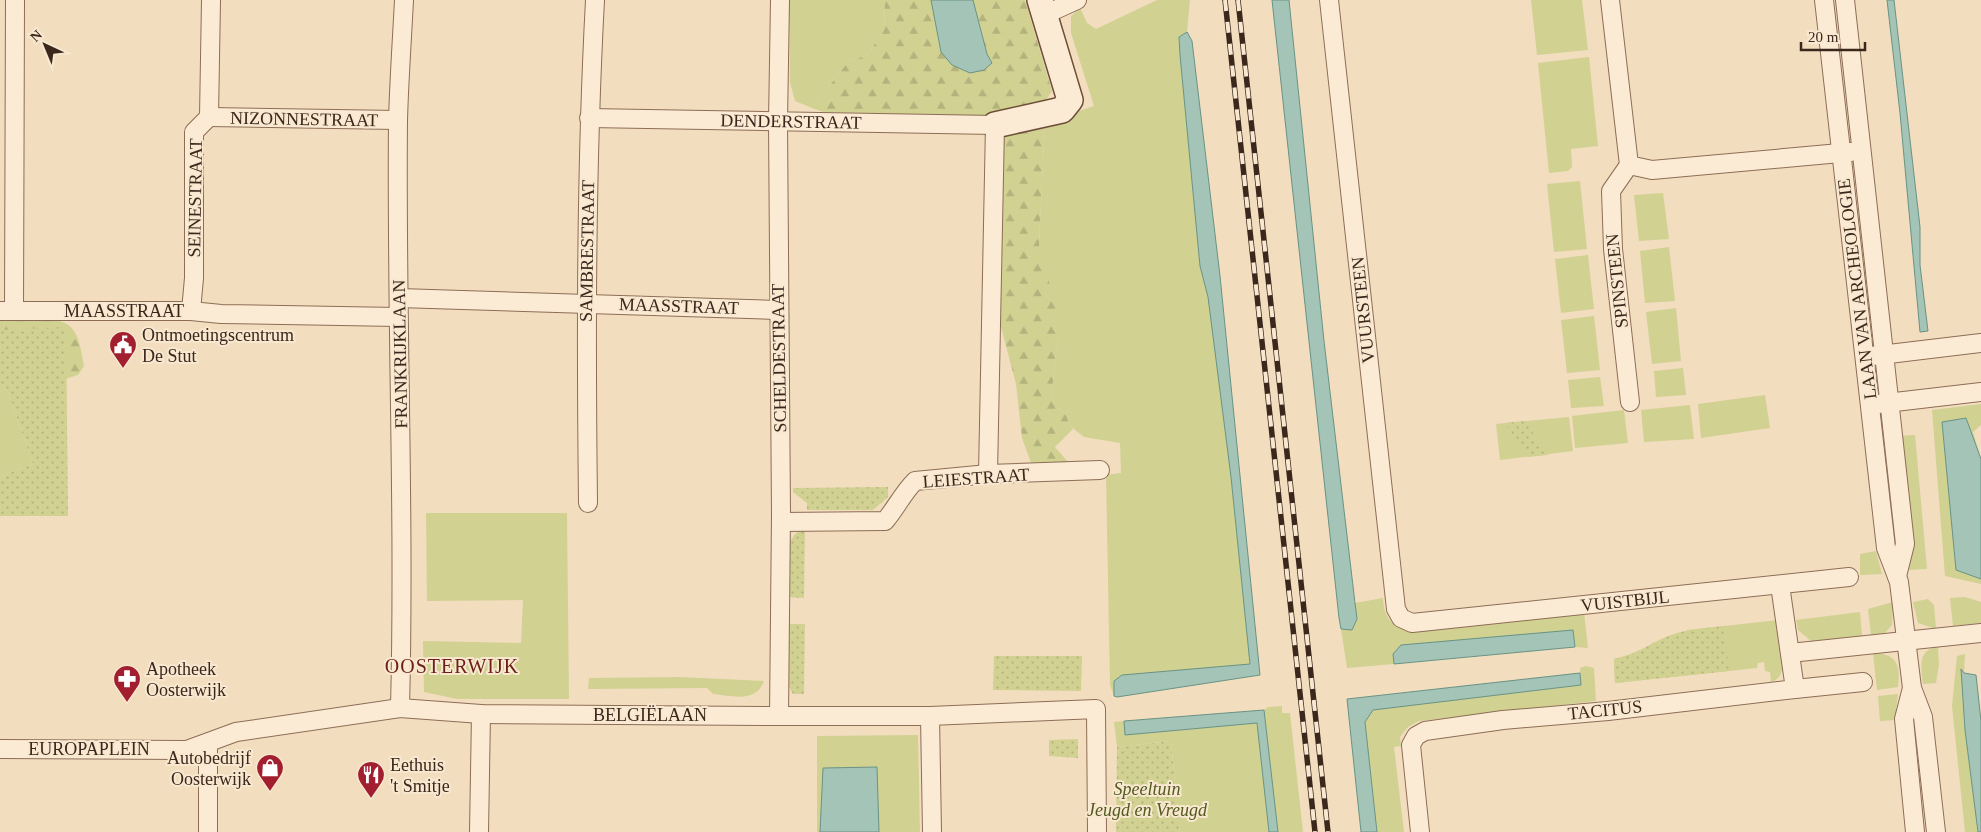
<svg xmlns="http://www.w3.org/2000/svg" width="1981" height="832" font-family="Georgia,serif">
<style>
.grass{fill:#d1d192}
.forest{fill:url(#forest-firs)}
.park{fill:url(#park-dots)}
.water{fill:#a3c4b6;stroke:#699384}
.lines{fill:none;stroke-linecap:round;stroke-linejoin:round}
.street-casing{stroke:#8d6d56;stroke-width:20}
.secondary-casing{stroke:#6f4e39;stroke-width:28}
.street{stroke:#fcebd4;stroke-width:18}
.secondary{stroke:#fcebd4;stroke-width:25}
.rail-casing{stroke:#3b271c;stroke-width:5.5}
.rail{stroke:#f9e8d0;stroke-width:4;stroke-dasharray:11;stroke-linecap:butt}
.labels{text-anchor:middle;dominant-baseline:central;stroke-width:4;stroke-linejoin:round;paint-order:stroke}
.street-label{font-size:18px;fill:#3b271c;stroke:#f9e8d0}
.poi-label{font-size:18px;fill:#3b271c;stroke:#f9e8d0;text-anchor:start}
.park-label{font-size:18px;font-style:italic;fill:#525a20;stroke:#f9e8d0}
.quarter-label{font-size:20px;letter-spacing:1px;fill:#6c1f17;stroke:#f9e8d0}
</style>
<defs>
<pattern id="forest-firs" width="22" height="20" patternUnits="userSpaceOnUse" patternTransform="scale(1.25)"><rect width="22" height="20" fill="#d1d192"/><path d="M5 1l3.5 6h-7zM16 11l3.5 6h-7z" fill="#b4b37d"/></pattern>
<pattern id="park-dots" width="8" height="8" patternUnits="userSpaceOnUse" patternTransform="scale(1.25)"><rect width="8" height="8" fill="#d1d192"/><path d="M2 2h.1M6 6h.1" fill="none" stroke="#b4b37d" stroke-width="1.8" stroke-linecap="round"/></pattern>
</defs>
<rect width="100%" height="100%" fill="#f2ddbf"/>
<path class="grass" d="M789 0H885L884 29 868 55 848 62 812 108 795 101 790 82Z
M1157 0H1190L1187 32 1179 37 1180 55 1200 266 1208 297 1231 477 1250 664 1114 681V696L1110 685 1106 475 1121 473 1120 443 1084 437 1069 425 1067 416 1051 399 1058 337 1039 244 1045 122 1094 106 1071 33V16L1080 8 1087 23 1096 29Z
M1531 0H1582L1588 50 1537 55Z
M1589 57 1598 146 1571 149 1572 167 1568 171 1549 173 1538 63Z
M1580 181 1587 249 1554 252 1547 184Z
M1663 193 1669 239 1639 241 1634 195Z
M1669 247 1675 301 1645 303 1640 251Z
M1588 255 1594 309 1561 313 1555 259Z
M1676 308 1681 361 1652 364 1646 312Z
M1594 316 1600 370 1567 373 1561 320Z
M1683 368 1686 395 1656 397 1654 371Z
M1600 377 1604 406 1571 408 1568 380Z
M7 389 33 464 0 476V392Z
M1765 395 1770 428 1701 438 1698 404Z
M1981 404V425L1973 432 1981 459 1966 418 1956 570 1981 579V584L1945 576 1932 410Z
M1690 405 1694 439 1644 442 1641 410Z
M1624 410 1628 443 1575 448 1572 416Z
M1569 417 1573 451 1500 460 1496 424Z
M1915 435 1927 569 1907 570 1900 436Z
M426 513H567L569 699H457L424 692 423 641 521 643 523 600 427 601Z
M1876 551 1882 574 1860 575V554Z
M1965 597 1981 602V623L1953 626 1950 598Z
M1383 598C1384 616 1390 625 1407 631L1584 612 1588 648 1575 647 1573 630 1393 654 1394 664 1347 668 1341 629 1352 630 1357 619 1355 603Z
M1928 599 1934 605 1936 629 1918 623 1913 602Z
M1893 602 1892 625 1885 633 1871 635 1868 609Z
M1860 612 1862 636 1811 641 1798 630 1796 620Z
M1778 620C1780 637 1792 677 1771 682L1770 672 1765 671 1764 662 1758 663 1757 668 1615 683 1614 659 1640 652 1655 642 1688 630Z
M1938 647 1939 665 1936 683 1923 684C1921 669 1917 649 1938 647Z
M1878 653C1899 656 1900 668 1898 687L1877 690 1873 654Z
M1965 654 1964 673 1961 670 1965 730 1978 832H1965L1952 706 1957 656Z
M1586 666 1594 668 1596 701 1419 721 1408 727 1400 737 1401 746 1394 747 1404 832H1377L1365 722 1373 709 1581 685 1580 668Z
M680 677 764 681C756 703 733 696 713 694L707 688 588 689 589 678Z
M1898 694 1895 720 1880 721 1878 696Z
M1282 706V713H1290L1303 832H1278L1264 710 1268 707Z
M1124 721 1126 735 1257 723 1269 832H1180L1171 741 1117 747 1114 722Z
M918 735 920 832H817V736Z"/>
<path class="forest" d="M885 0H931L933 6 992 63 987 54 973 0H1025L1052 91 1045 102 1019 111 985 116 823 112 812 108 848 62 868 55 884 29Z
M1045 122 1039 244 1055 305 1058 337 1051 399 1067 416 1069 425 1073 429 1055 447 1068 462 1051 466 1031 463 1022 438 1016 384 1000 323 1001 133Z
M26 317C70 320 77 320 84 366L78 375 58 381 0 351V320Z"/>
<path class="park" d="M66 327 68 516H0V476L33 464 7 389 0 392V330Z
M1525 421 1548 455 1528 457 1505 423Z
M888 487V497L873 510H807V503L793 492V488Z
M805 528 804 598 786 597C787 574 780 536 805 528Z
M788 624H805L804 694H793L785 680Z
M1724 626 1729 671 1615 683 1614 659C1638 654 1650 643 1671 635 1688 629 1706 628 1724 626Z
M994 656H1082L1081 691 993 690Z
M1078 739V758L1049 756V740Z
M1171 741 1180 832H1116L1117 747Z"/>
<path class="water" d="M931 0H973L987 54 992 63 984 70 970 73 952 65 941 52Z
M1272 0H1289L1324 341 1355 603 1357 619 1352 630 1341 629 1339 618Z
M1887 0H1894L1920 227V265L1928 331 1920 332 1900 113Z
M1187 32 1192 41 1220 276 1260 675 1117 697 1114 696V681L1122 675 1250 664 1231 477 1208 297 1200 266 1180 55 1179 37Z
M1966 418 1981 459V579L1956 570 1942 422Z
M1573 630 1575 647 1394 664 1393 654 1401 645Z
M1961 669 1964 673 1976 675 1981 721V832H1978L1965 730Z
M1580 673 1581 685 1373 710 1365 722 1377 832H1361L1347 699Z
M1264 710 1278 832H1269L1257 723 1125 735 1124 721Z
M877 767 879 832H820L823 768Z"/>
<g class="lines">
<defs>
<g id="street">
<path d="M1329 0 1396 609 1401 618 1412 623 1849 577"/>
<path d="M1610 0 1629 165 1652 170 1851 152"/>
<path d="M1824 0 1886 548 1899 582 1912 688 1923 717 1936 832"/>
<path d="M1845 0 1905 544 1897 576"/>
<path d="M1044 15 1077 0"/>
<path d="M209 117 398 120"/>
<path id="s1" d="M589 118 995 125 988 474"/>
<path d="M1629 165 1611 191 1613 249 1630 402"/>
<path d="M399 298 778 310"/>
<path d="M14 310 15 0"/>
<path d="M0 311H191L221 314 398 317"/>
<path d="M191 311 194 278V132L209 117 211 0"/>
<path d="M1872 356 1981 343"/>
<path d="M1878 404 1981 392"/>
<path d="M588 503C586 335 586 168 595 0"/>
<path d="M781 522 885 521C896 508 903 493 915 481L988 474 1100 470"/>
<path d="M1790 653 1981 633"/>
<path d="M1912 688 1904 719 1915 832"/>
<path d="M1795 689 1863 682"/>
<path d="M400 708C405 512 396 317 398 121 399 81 402 40 404 0"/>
<path d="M779 716 781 513 778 122 780 0"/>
<path d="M930 716 932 832"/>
<path d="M208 743V832"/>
<path d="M0 749 187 750 236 732 400 708 481 714 779 716H930L1096 709 1097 832"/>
<path d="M479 832 481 714"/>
<path d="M1420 832 1411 745 1416 736 1425 731 1503 720 1608 711 1795 689 1780 585"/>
</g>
<path id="secondary" d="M995 125 1062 110 1070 100 1040 0"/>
</defs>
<use href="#street" class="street-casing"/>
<use href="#secondary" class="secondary-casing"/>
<use href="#street" class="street"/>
<use href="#secondary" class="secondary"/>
<defs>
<path id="rail" d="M1225 0 1315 832
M1238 0 1328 832"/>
</defs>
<use href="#rail" class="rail-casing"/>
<use href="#rail" class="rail"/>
</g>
<defs>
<symbol id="civic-pin" viewBox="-11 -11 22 30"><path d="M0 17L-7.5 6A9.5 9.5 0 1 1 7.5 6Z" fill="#a21f2f" stroke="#f9e8d0"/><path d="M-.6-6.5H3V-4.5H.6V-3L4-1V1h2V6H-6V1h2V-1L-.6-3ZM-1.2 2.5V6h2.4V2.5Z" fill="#fff"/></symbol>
<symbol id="pharmacy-pin" viewBox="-11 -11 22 30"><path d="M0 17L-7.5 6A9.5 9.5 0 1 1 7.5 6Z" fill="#a21f2f" stroke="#f9e8d0"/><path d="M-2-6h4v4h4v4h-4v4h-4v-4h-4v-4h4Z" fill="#fff"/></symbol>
<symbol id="shop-pin" viewBox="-11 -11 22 30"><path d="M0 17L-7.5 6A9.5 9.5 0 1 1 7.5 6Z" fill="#a21f2f" stroke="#f9e8d0"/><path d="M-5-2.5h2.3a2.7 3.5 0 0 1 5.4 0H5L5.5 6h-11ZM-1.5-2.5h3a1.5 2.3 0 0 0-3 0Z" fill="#fff"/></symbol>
<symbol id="restaurant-pin" viewBox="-11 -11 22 30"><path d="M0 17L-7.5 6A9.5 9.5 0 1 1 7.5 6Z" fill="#a21f2f" stroke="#f9e8d0"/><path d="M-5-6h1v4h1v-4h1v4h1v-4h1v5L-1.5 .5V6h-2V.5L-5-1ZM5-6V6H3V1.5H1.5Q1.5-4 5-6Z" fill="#fff"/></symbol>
</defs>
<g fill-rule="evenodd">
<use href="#civic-pin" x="107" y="329" width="32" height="43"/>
<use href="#pharmacy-pin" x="111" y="663" width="32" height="43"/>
<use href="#shop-pin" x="254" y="752" width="32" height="43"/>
<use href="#restaurant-pin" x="355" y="759" width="32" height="43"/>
</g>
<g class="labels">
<g class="street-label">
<text transform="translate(304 119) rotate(1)">NIZONNESTRAAT</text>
<text stroke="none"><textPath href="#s1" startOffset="202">DENDERSTRAAT</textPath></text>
<text transform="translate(195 198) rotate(-89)">SEINESTRAAT</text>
<text transform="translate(587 251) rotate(-89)">SAMBRESTRAAT</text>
<text transform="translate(1617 281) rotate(-96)">SPINSTEEN</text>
<text transform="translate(1857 289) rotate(-97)">LAAN VAN ARCHEOLOGIE</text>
<text transform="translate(679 306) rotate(2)">MAASSTRAAT</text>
<text transform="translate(1363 310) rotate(-96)">VUURSTEEN</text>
<text x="124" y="311">MAASSTRAAT</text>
<text transform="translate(400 354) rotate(-91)">FRANKRIJKLAAN</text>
<text transform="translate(779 358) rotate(-91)">SCHELDESTRAAT</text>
<text transform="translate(976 478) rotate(-4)">LEIESTRAAT</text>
<text transform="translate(1625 601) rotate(-6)">VUISTBIJL</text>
<text transform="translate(1605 710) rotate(-6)">TACITUS</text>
<text x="650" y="715">BELGIËLAAN</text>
<text x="89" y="749">EUROPAPLEIN</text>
</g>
<g class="poi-label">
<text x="142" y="335">Ontmoetingscentrum<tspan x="142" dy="21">De Stut</tspan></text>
<text x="146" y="669">Apotheek<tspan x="146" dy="21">Oosterwijk</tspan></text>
<text x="251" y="758" text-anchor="end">Autobedrijf<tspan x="251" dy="21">Oosterwijk</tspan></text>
<text x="390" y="765">Eethuis<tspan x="390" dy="21">'t Smitje</tspan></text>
</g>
<g class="park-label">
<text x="1147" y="789">Speeltuin<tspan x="1147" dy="21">Jeugd en Vreugd</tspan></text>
</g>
<g class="quarter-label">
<text x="452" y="666">OOSTERWIJK</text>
</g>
</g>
<g transform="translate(45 45) rotate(316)" stroke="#f9e8d0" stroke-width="4" paint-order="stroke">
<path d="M0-4L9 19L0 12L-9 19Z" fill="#3b271c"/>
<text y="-8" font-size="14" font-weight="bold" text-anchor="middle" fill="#3b271c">N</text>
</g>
<path d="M1801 42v8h64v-8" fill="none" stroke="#3b271c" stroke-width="2.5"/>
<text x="1808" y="42" font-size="15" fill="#3b271c" stroke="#f9e8d0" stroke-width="4" paint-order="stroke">20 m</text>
</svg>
